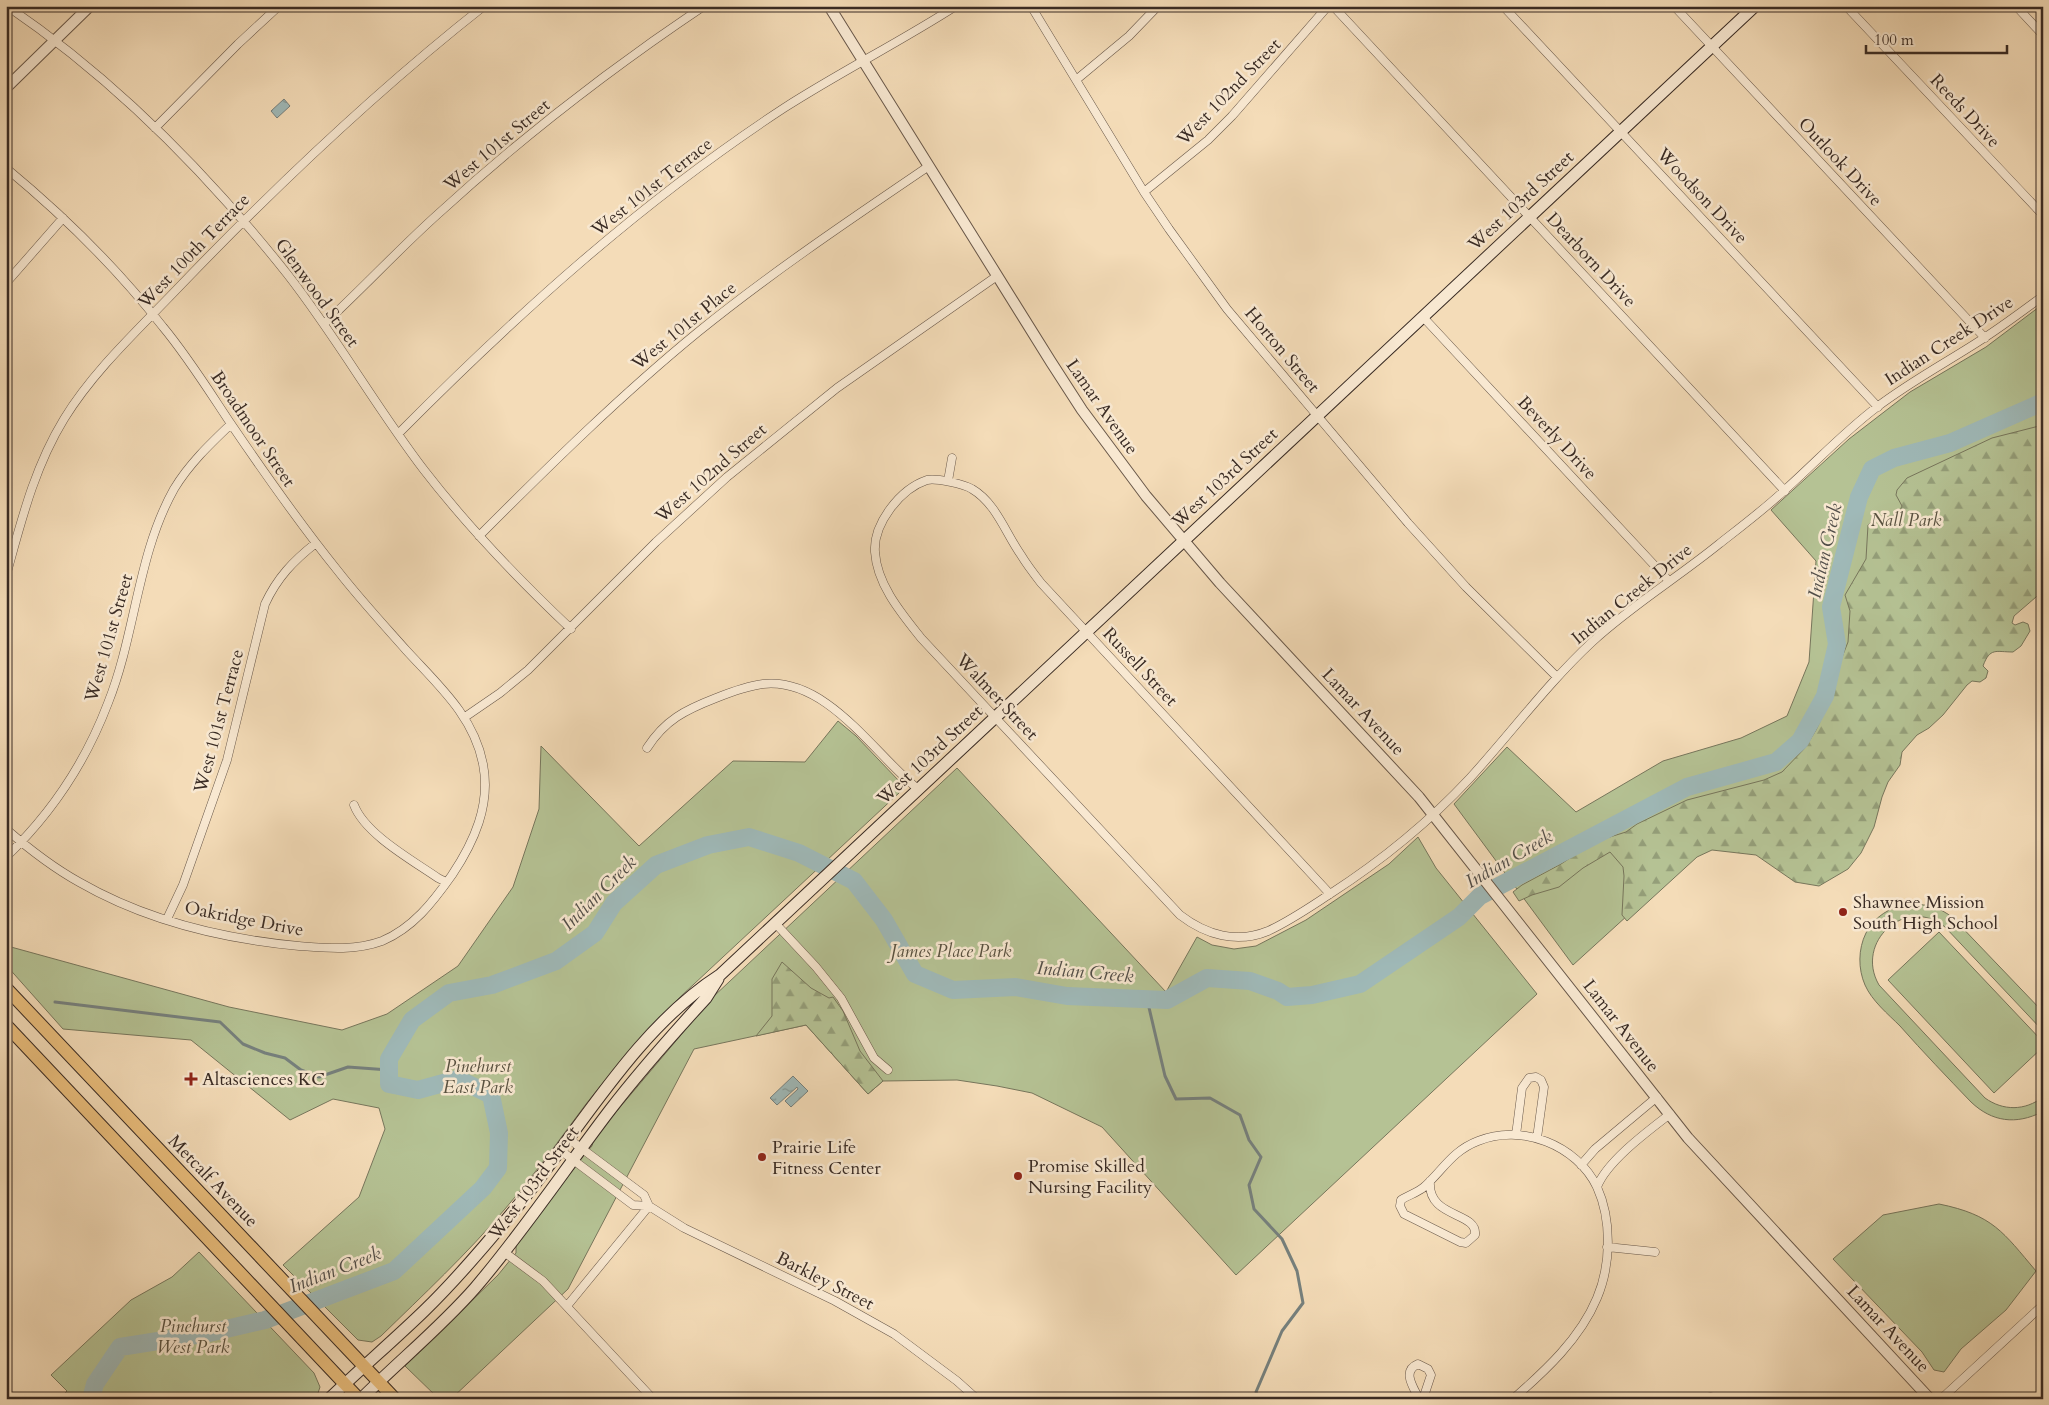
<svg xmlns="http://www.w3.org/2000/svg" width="2049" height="1405" font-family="Cardo,serif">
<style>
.green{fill:#b5c294;stroke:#77765c}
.forest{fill:url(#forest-firs);stroke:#77765c}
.water{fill:url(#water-ripples);stroke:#76807d}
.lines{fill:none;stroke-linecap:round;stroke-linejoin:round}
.stream{stroke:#76807d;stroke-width:3}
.river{stroke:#9fb9b8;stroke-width:18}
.minor-casing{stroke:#685749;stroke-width:9}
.tertiary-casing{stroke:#685749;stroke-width:12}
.secondary-casing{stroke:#392b24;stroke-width:13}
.primary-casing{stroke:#392b24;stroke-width:14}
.minor{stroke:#f8e8d1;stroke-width:8}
.tertiary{stroke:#f8e8d1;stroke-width:10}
.secondary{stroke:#f8e8d1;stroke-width:11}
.primary{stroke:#eabe7c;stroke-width:12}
.poi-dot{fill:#8f2418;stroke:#f8e8d1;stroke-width:2}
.labels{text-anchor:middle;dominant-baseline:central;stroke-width:5;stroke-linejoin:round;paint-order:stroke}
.street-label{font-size:18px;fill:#392b24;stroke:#f8e8d1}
.park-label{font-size:18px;font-style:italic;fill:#585140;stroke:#f8e8d1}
.poi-label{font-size:18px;fill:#392b24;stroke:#f8e8d1;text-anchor:start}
.water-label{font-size:19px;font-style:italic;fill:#524e49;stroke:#f8e8d1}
</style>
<defs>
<pattern id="forest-firs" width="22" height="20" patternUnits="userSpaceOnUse" patternTransform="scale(1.25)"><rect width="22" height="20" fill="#b5c294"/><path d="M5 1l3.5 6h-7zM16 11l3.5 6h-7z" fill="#949e79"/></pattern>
<pattern id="water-ripples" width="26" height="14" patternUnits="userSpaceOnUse" patternTransform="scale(1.25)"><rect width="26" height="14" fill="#9fb9b8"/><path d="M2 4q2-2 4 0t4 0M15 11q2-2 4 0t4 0" fill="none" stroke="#839795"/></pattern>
</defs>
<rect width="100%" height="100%" fill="#f4dcb8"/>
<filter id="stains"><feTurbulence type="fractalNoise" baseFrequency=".004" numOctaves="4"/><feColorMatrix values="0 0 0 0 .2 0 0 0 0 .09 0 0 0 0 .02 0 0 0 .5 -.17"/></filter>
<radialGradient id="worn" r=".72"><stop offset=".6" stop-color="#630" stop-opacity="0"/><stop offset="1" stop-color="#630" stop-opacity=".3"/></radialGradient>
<path class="green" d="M2043 304V529L1920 710 1705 845 1573 965 1454 804 1507 747 1576 812 1663 761 1741 738 1787 716 1809 662 1816 561 1771 510 1849 439 1910 392 1986 347Z
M838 721 856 736 900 782 902 787 899 793 679 998C646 1032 615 1067 586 1104 560 1139 534 1175 505 1209 467 1254 423 1295 381 1336L372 1342 358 1340 283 1265 359 1197 385 1129 379 1108 333 1099 290 1120 191 1040 63 1029 6 965V951L11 947 229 1007 342 1030 387 1014 458 966 513 887 539 809 541 746 639 846 733 761 805 762Z
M957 768 1166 992 1197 937 1212 945 1234 949 1256 946 1306 920 1389 864 1418 837 1436 868 1537 994 1236 1275 1102 1127 1032 1093 997 1086 957 1080 883 1081 868 1094 806 1025 694 1049 568 1289 451 1399H439L405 1366 498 1275 516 1253V1243L571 1170 592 1146 594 1138 713 997Z
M1909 904C1926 904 1940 907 1953 918L2043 1012V1031L1945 927C1906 895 1854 942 1879 985L1985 1098C2003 1111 2025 1111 2043 1097L2042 1112C2016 1125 1992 1122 1971 1102 1947 1077 1923 1052 1900 1026 1888 1014 1872 1001 1865 985 1858 969 1858 949 1866 933 1875 916 1890 907 1909 904Z
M1939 932 2043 1042V1047L1994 1093 1888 980Z
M1939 1204C1993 1215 2003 1232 2036 1271L2006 1310 1961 1349 1944 1372 1934 1370 1922 1352 1833 1259 1883 1215Z
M199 1252 314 1373 320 1387 316 1399H59L67 1391 51 1375 131 1300 172 1277Z"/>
<path class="forest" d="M2043 425V591L2014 616 2012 623 2015 625 2023 622 2028 624 2030 631 2021 646 2013 652C1996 652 1990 647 1983 666L1988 671 1986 678 1980 682 1972 681 1967 685 1943 715 1929 728 1917 735 1902 752 1900 765 1888 782 1882 797 1874 827 1861 853 1848 869 1819 886 1795 882 1756 855 1712 850 1697 857 1627 921 1622 915 1624 876 1623 867 1610 852 1583 868 1559 887 1532 895 1519 901 1513 892 1522 885 1561 864 1582 850 1600 840 1626 832 1637 824 1687 800 1764 780 1782 772 1805 748 1816 730 1825 711 1835 675 1848 642 1850 611 1845 595 1866 559 1868 525C1882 512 1895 523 1902 506L1896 495 1897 490 1907 478 1992 438Z
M782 962 811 988 829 998 833 997 843 1011 860 1051 883 1081 868 1094 806 1025 756 1036 772 1016V979Z"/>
<path class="water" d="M284 99 290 106 277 118 271 111Z
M793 1076 808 1091 791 1107 785 1101 798 1089 797 1087 777 1105 770 1098Z"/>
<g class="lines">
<path class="stream" d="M1147 999 1165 1076 1176 1099 1210 1098 1240 1115 1249 1140 1261 1157 1249 1185 1254 1209 1282 1239 1297 1271 1303 1303 1282 1331 1256 1392 1259 1399
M55 1002 220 1022 243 1044 265 1053 285 1058 301 1070 319 1077 348 1067 389 1070"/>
<path class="river" d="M91 1399 95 1384 120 1347 209 1333 265 1320 394 1271 483 1188 498 1168 499 1133 491 1095 458 1079 418 1090 389 1084V1059L412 1020 449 993 492 985 556 961 595 933 614 903 656 865 708 845 749 837 799 853 854 881 884 920 915 974 953 990 1016 987 1067 996 1167 1000 1207 978 1250 981 1278 991 1287 997 1312 995 1360 984 1459 917 1480 896 1687 787 1776 762 1800 741 1825 696 1837 644 1831 607 1859 497 1872 469 1894 458 1950 443 2043 402"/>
<defs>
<path id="minor" d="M7 6C114 79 208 174 288 275 337 338 376 407 424 470 468 527 518 579 571 629
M1031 6 1144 192 1169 229 1227 309 1408 523 1466 587 1557 677
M1333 6 1785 491
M1503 6 1878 407
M1674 6 1985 338
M1846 6 2043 215
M2016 6 2043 35
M1076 80 1129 36 1158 6
M155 128 238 44 279 6
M6 168C64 216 117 268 163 327 188 357 209 391 231 424 265 474 300 524 338 571 359 598 383 624 406 650 437 684 474 716 483 764 491 805 474 842 452 875 433 902 413 928 382 941 355 951 326 948 299 946 224 939 145 920 79 882 52 867 29 849 6 829
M1144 192 1208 140 1232 116 1328 6
M6 283 63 218
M1423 317 1669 581
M324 324C363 288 399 249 438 214 521 138 610 69 704 6
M398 434C517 314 642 201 784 108 840 72 900 42 956 6
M948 481 952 458
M479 536C550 465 621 395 698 332 772 272 851 219 929 166
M6 576C21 522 34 468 64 419 94 370 139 329 179 287 275 187 375 92 484 6
M465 717 500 693 528 670 656 542 727 477 837 388 997 276
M647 748C665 720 685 710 716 698 731 692 747 686 763 684 827 677 874 754 918 789
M354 805C365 834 412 860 438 878L446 882
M6 857C51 814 86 761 108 703 136 633 137 555 174 489 189 464 210 444 231 424
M1330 894 1041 583C1034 574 1027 565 1021 555 1006 534 996 503 972 489 964 484 936 478 927 480 900 489 873 524 875 552 877 585 902 614 921 638L1180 915C1206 935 1237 944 1268 931 1290 921 1310 907 1330 894 1381 861 1428 823 1470 778 1511 733 1547 684 1592 642 1631 606 1677 578 1719 544 1742 526 1766 508 1787 488 1817 461 1845 431 1877 407 1911 381 1949 361 1984 338 2004 325 2024 310 2043 296
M167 919 183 885 227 760 265 604C277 578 293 561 316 543
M775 923 816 967 841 998 874 1058 888 1070
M1516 1135 1522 1088 1529 1078 1536 1077 1541 1080 1544 1087 1537 1138
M569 1139 644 1195 649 1206
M560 1150 633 1205 649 1206 684 1228 835 1301 894 1334 957 1381 977 1399
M1581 1165 1595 1149 1657 1097
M1430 1181C1427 1219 1478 1211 1475 1235L1466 1243 1460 1242 1404 1214 1400 1206 1401 1200C1408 1195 1417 1193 1424 1187 1443 1170 1452 1151 1478 1141 1521 1123 1577 1145 1597 1187 1612 1220 1611 1265 1597 1298 1580 1339 1545 1371 1513 1399
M1597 1187C1607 1161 1648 1131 1670 1114
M1607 1247 1655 1252
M504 1252 543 1281 653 1399
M567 1306 649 1206
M1419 1399C1414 1388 1401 1371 1418 1364L1428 1369 1431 1375 1423 1399
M1702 1399 1711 1397 1715 1399
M1941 1399 2043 1305"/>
<path id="tertiary" d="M829 6 1051 362 1082 410 1146 496 1220 583 1419 797 1688 1138 1930 1399
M6 88 90 6"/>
<path id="secondary" d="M329 1399C360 1369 393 1341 424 1311 455 1281 484 1247 512 1213 577 1135 634 1030 720 975L1755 6
M361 1399C399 1361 440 1328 475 1288 523 1232 565 1169 610 1110 640 1071 673 1034 706 998L718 979"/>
<path id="primary" d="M6 988 395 1399
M6 1025 359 1399"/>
</defs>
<use href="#minor" class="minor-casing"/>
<use href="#tertiary" class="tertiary-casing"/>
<use href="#secondary" class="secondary-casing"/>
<use href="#primary" class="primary-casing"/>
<use href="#minor" class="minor"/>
<use href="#tertiary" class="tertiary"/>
<use href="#secondary" class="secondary"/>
<use href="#primary" class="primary"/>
</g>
<g class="poi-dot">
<circle cx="1843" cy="912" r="5"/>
<path d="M188.5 1071.5h5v5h5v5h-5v5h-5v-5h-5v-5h5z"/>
<circle cx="762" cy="1157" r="5"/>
<circle cx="1018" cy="1176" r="5"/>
</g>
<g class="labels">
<g class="street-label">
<text transform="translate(1229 92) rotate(-46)">West 102nd Street</text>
<text transform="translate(1965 111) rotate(47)">Reeds Drive</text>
<text transform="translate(497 145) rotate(-40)">West 101st Street</text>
<text transform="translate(1840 162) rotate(47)">Outlook Drive</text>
<text transform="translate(652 187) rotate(-38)">West 101st Terrace</text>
<text transform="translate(1702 196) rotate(47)">Woodson Drive</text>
<text transform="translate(1521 201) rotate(-43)">West 103rd Street</text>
<text transform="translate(194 251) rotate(-46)">West 100th Terrace</text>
<text transform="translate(1591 260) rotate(47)">Dearborn Drive</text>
<text transform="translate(317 293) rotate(54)">Glenwood Street</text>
<text transform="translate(684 326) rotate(-39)">West 101st Place</text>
<text transform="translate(1949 341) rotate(-33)">Indian Creek Drive</text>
<text transform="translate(1282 350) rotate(50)">Horton Street</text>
<text transform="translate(1102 407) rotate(55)">Lamar Avenue</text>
<text transform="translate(253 429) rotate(56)">Broadmoor Street</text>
<text transform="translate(1557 438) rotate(47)">Beverly Drive</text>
<text transform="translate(711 473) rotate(-41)">West 102nd Street</text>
<text transform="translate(1225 478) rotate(-43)">West 103rd Street</text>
<text transform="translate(1632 594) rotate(-39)">Indian Creek Drive</text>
<text transform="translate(109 638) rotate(-74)">West 101st Street</text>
<text transform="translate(1140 667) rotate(47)">Russell Street</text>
<text transform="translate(997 697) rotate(47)">Walmer Street</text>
<text transform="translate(1363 712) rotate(47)">Lamar Avenue</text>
<text transform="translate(219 721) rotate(-75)">West 101st Terrace</text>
<text transform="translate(930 755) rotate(-43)">West 103rd Street</text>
<text transform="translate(244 919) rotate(11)">Oakridge Drive</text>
<text transform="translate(1621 1026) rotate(52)">Lamar Avenue</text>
<text transform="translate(213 1181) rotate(46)">Metcalf Avenue</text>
<text transform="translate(534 1183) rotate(-53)">West 103rd Street</text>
<text transform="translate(825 1281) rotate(27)">Barkley Street</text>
<text transform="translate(1888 1329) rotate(47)">Lamar Avenue</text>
</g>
<g class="park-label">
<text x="1906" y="520">Nall Park</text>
<text x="951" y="951">James Place Park</text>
<text x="478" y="1066">Pinehurst<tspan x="478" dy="21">East Park</tspan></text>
<text x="193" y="1326">Pinehurst<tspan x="193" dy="21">West Park</tspan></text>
</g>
<g class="poi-label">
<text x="1853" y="902">Shawnee Mission<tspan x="1853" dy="21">South High School</tspan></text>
<text x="202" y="1079">Altasciences KC</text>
<text x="772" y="1147">Prairie Life<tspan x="772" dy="21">Fitness Center</tspan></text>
<text x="1028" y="1166">Promise Skilled<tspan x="1028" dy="21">Nursing Facility</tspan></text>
</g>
<g class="water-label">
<text transform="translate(1825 551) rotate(-77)">Indian Creek</text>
<text transform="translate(1509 859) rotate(-30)">Indian Creek</text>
<text transform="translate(599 893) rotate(-45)">Indian Creek</text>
<text transform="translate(1085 972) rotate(5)">Indian Creek</text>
<text transform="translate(335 1270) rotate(-21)">Indian Creek</text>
</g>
</g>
<rect width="2049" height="1405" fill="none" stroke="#f4dcb8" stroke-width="25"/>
<rect x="8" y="8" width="2034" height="1390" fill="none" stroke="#392b24" stroke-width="2.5"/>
<rect x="12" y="12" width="2024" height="1380" fill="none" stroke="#392b24"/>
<path d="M1866 45v8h141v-8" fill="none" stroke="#392b24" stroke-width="2.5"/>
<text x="1874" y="45" font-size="15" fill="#392b24" stroke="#f8e8d1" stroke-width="4" paint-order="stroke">100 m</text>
<rect width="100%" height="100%" filter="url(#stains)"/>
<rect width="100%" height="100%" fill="url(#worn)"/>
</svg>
